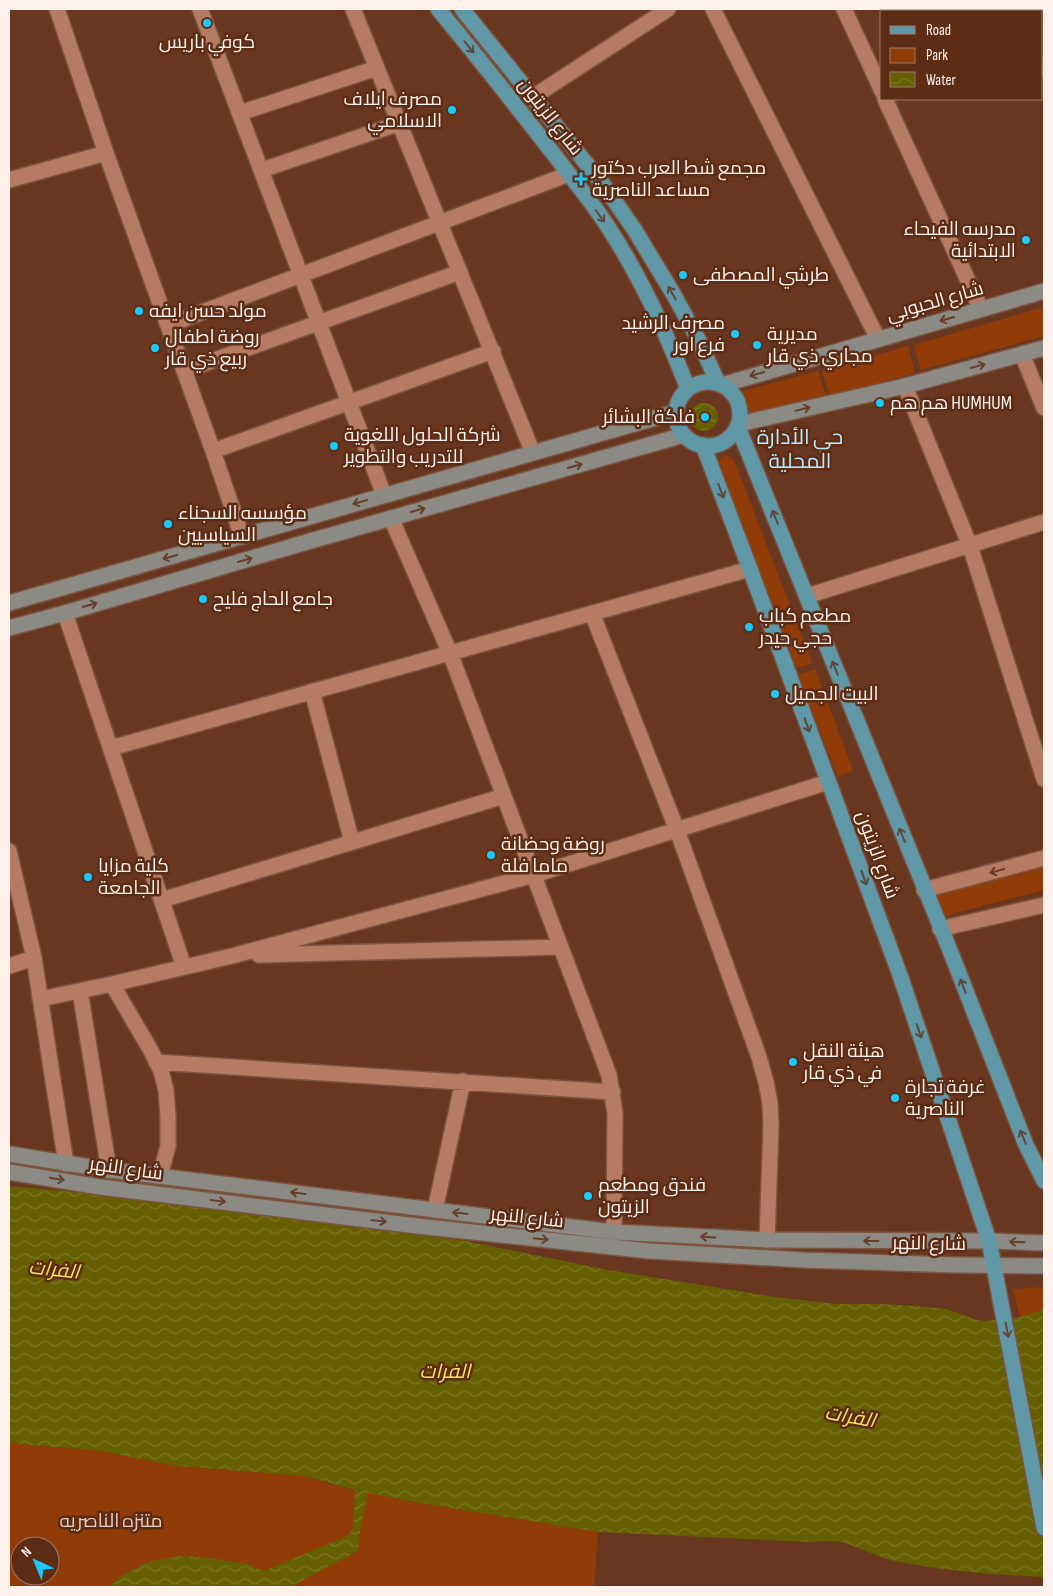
<svg xmlns="http://www.w3.org/2000/svg" width="1053" height="1596" font-family="'Sofia Sans Condensed',Cairo,sans-serif">
<style>
.green{fill:#913b07;fill-rule:evenodd}
.water{fill:url(#water-waves)}
.lines{fill:none;stroke-linecap:round;stroke-linejoin:round}
.street-casing{stroke:#7b5440;stroke-width:18}
.secondary-casing{stroke:#7b5440;stroke-width:18}
.primary-casing{stroke:#7b5440;stroke-width:18}
.street{stroke:#b57c63;stroke-width:15}
.secondary{stroke:#8b8a85;stroke-width:15}
.primary{stroke:#6098a7;stroke-width:15}
.oneway{stroke:#5e473a}
.oneway2{stroke:#663f2b}
.oneway3{stroke:#6a3821}
.poi-dot{fill:#1acafc;stroke:#5d2c15;stroke-width:2}
.labels{text-anchor:middle;dominant-baseline:central;stroke-width:5;stroke-linejoin:round;paint-order:stroke}
.poi-label{font-size:19px;fill:#fff2ec;stroke:#5d2c15;text-anchor:start}
.street-label{font-size:19px;fill:#fff2ec;stroke:#5d2c15}
.park-label{font-size:19px;fill:#eacbbe;stroke:#5d2c15}
.water-label{font-size:20px;font-style:italic;fill:#f2e75b;stroke:#5d2c15}
.quarter-label{font-size:21px;fill:#b6eaff;stroke:#5d2c15}
</style>
<defs>
<pattern id="water-waves" width="16" height="10" patternUnits="userSpaceOnUse" patternTransform="scale(1.25)"><rect width="16" height="10" fill="#655f00"/><path d="M0 5q4-4 8 0t8 0" fill="none" stroke="#7c7625"/></pattern>
</defs>
<rect width="100%" height="100%" fill="#693720"/>
<path class="green" d="M1044 307V336L921 370 914 345Z
M908 346 915 373 829 396 822 371Z
M818 371 826 396 748 418 739 392Z
M727 455 734 460 812 663 796 668 717 470C718 462 719 457 727 455Z
M815 669 853 770 838 777 798 675Z
M1044 862V890L941 917 935 892Z
M1044 1287V1309L1020 1317 1013 1289Z
M9 1443 100 1451 176 1466 304 1476 333 1485 420 1503 598 1532 594 1587H9ZM20 1546H50V1576H20Z"/>
<path class="water" d="M690 417a14 14 0 1 1 28 0a14 14 0 1 1-28 0Z
M9 1186 226 1206 466 1241 608 1270 775 1297 837 1304H881L915 1306 946 1309 977 1320 985 1321 1020 1317 1044 1309V1577C996 1575 947 1571 899 1562 880 1559 863 1548 845 1543 834 1540 822 1541 811 1542L598 1532 420 1503 368 1493 360 1531 358 1551 290 1587H110L120 1576 150 1561 180 1556 205 1557 247 1564 264 1571 349 1535 353 1528 355 1490 304 1476 176 1466 100 1451 9 1443Z"/>
<g class="lines">
<defs>
<path id="street" d="M57 9 106 153 213 451 242 537
M200 9 384 495
M353 9 533 453
M713 9 878 339
M844 9 882 91
M1015 9 1016 11
M1042 65 1044 70
M533 97 668 9
M885 99 981 309
M240 113 377 68
M262 170 400 123
M9 180 106 153
M168 325 569 174
M1022 354 1044 408
M184 371 460 272
M905 386 970 546 1044 779
M213 451 493 351
M391 518 450 653 609 1075 615 1113 614 1232
M807 596 1044 522
M65 613 184 967
M592 613 677 830 759 1057 766 1082 770 1103 771 1126 767 1240
M312 691 352 842
M111 748 750 569
M9 851 34 958 66 1164
M924 890 1044 858
M162 900 504 796
M940 929 1044 905
M259 955 561 947
M9 966 34 958
M112 984 150 1049 161 1071 166 1090 168 1117V1146L160 1176
M80 991 109 1170
M40 999 112 984 232 956 534 875 828 782
M156 1062 613 1092
M435 1210 463 1081"/>
<path id="secondary" d="M722 385 1044 291
M739 424 905 386 1044 348
M9 603 676 412
M9 628 65 613 300 544 684 435
M9 1154 109 1170 614 1232 767 1240 989 1241 1044 1243
M9 1172 100 1187 417 1226 649 1251 803 1260 956 1265 1044 1266"/>
<path id="primary" d="M438 9C478 57 517 107 556 157 574 181 594 204 610 230 642 280 667 334 688 389
M462 9 602 183 634 229 674 295 699 341 718 383
M676 414a32 32 0 1 1 64 0a32 32 0 1 1-64 0Z
M738 427 953 958 1026 1145 1044 1181
M703 445 750 569 901 978 989 1241 1044 1528"/>
</defs>
<use href="#street" class="street-casing"/>
<use href="#secondary" class="secondary-casing"/>
<use href="#primary" class="primary-casing"/>
<use href="#street" class="street"/>
<use href="#secondary" class="secondary"/>
<use href="#primary" class="primary"/>
</g>
<defs><path id="oneway-shaft" d="M-6 0H5M1.5-3L5.5 0L1.5 3" fill="none" stroke-width="1.6" stroke-linecap="round" stroke-linejoin="round" transform="scale(1.25)"/></defs>
<g class="oneway">
<use href="#oneway-shaft" transform="translate(469 47) rotate(51)"/>
<use href="#oneway-shaft" transform="translate(600 216) rotate(53)"/>
<use href="#oneway-shaft" transform="translate(672 293) rotate(-120)"/>
<use href="#oneway-shaft" transform="translate(721 491) rotate(69)"/>
<use href="#oneway-shaft" transform="translate(775 517) rotate(-112)"/>
<use href="#oneway-shaft" transform="translate(835 668) rotate(-112)"/>
<use href="#oneway-shaft" transform="translate(807 725) rotate(70)"/>
<use href="#oneway-shaft" transform="translate(902 835) rotate(-112)"/>
<use href="#oneway-shaft" transform="translate(864 878) rotate(70)"/>
<use href="#oneway-shaft" transform="translate(963 986) rotate(-111)"/>
<use href="#oneway-shaft" transform="translate(919 1031) rotate(71)"/>
<use href="#oneway-shaft" transform="translate(1023 1137) rotate(-112)"/>
<use href="#oneway-shaft" transform="translate(1007 1330) rotate(79)"/>
</g>
<g class="oneway2">
<use href="#oneway-shaft" transform="translate(947 319) rotate(164)"/>
<use href="#oneway-shaft" transform="translate(978 366) rotate(-15)"/>
<use href="#oneway-shaft" transform="translate(757 374) rotate(164)"/>
<use href="#oneway-shaft" transform="translate(803 409) rotate(-13)"/>
<use href="#oneway-shaft" transform="translate(575 466) rotate(-16)"/>
<use href="#oneway-shaft" transform="translate(360 502) rotate(164)"/>
<use href="#oneway-shaft" transform="translate(418 510) rotate(-16)"/>
<use href="#oneway-shaft" transform="translate(170 557) rotate(164)"/>
<use href="#oneway-shaft" transform="translate(245 560) rotate(-16)"/>
<use href="#oneway-shaft" transform="translate(90 605) rotate(-16)"/>
<use href="#oneway-shaft" transform="translate(57 1179) rotate(10)"/>
<use href="#oneway-shaft" transform="translate(298 1193) rotate(-173)"/>
<use href="#oneway-shaft" transform="translate(218 1201) rotate(7)"/>
<use href="#oneway-shaft" transform="translate(460 1213) rotate(-173)"/>
<use href="#oneway-shaft" transform="translate(379 1221) rotate(7)"/>
<use href="#oneway-shaft" transform="translate(708 1237) rotate(-177)"/>
<use href="#oneway-shaft" transform="translate(541 1239) rotate(6)"/>
<use href="#oneway-shaft" transform="translate(871 1241) rotate(-180)"/>
<use href="#oneway-shaft" transform="translate(1017 1242) rotate(-178)"/>
</g>
<use class="oneway3" href="#oneway-shaft" transform="translate(997 871) rotate(165)"/>
<g class="poi-dot">
<circle cx="207" cy="23" r="5"/>
<circle cx="452" cy="110" r="5"/>
<path d="M578.5 171.5h5v5h5v5h-5v5h-5v-5h-5v-5h5z"/>
<circle cx="1026" cy="240" r="5"/>
<circle cx="683" cy="275" r="5"/>
<circle cx="139" cy="311" r="5"/>
<circle cx="735" cy="334" r="5"/>
<circle cx="757" cy="345" r="5"/>
<circle cx="155" cy="348" r="5"/>
<circle cx="880" cy="403" r="5"/>
<circle cx="705" cy="417" r="5"/>
<circle cx="334" cy="446" r="5"/>
<circle cx="168" cy="524" r="5"/>
<circle cx="203" cy="599" r="5"/>
<circle cx="749" cy="627" r="5"/>
<circle cx="775" cy="694" r="5"/>
<circle cx="491" cy="855" r="5"/>
<circle cx="88" cy="877" r="5"/>
<circle cx="793" cy="1062" r="5"/>
<circle cx="895" cy="1098" r="5"/>
<circle cx="588" cy="1196" r="5"/>
</g>
<g class="labels">
<g class="poi-label">
<text x="207" y="42" text-anchor="middle">كوفي باريس</text>
<text x="442" y="99" text-anchor="end">مصرف ايلاف<tspan x="442" dy="22">الاسلامي</tspan></text>
<text x="592" y="168">مجمع شط العرب دكتور<tspan x="592" dy="22">مساعد الناصرية</tspan></text>
<text x="1016" y="229" text-anchor="end">مدرسه الفيحاء<tspan x="1016" dy="22">الابتدائية</tspan></text>
<text x="693" y="275">طرشي المصطفى</text>
<text x="149" y="311">مولد حسن ايفه</text>
<text x="725" y="323" text-anchor="end">مصرف الرشيد<tspan x="725" dy="22">فرع اور</tspan></text>
<text x="767" y="334">مديرية<tspan x="767" dy="22">مجاري ذي قار</tspan></text>
<text x="165" y="337">روضة اطفال<tspan x="165" dy="22">ربيع ذي قار</tspan></text>
<text x="890" y="403">هم هم HUMHUM</text>
<text x="695" y="417" text-anchor="end">فلكة البشائر</text>
<text x="344" y="435">شركة الحلول اللغوية<tspan x="344" dy="22">للتدريب والتطوير</tspan></text>
<text x="178" y="513">مؤسسه السجناء<tspan x="178" dy="22">السياسيين</tspan></text>
<text x="213" y="599">جامع الحاج فليح</text>
<text x="759" y="616">مطعم كباب<tspan x="759" dy="22">حجي حيدر</tspan></text>
<text x="785" y="694">البيت الجميل</text>
<text x="501" y="844">روضة وحضانة<tspan x="501" dy="22">ماما فلة</tspan></text>
<text x="98" y="866">كلية مزايا<tspan x="98" dy="22">الجامعة</tspan></text>
<text x="803" y="1051">هيئة النقل<tspan x="803" dy="22">في ذي قار</tspan></text>
<text x="905" y="1087">غرفة تجارة<tspan x="905" dy="22">الناصرية</tspan></text>
<text x="598" y="1185">فندق ومطعم<tspan x="598" dy="22">الزيتون</tspan></text>
</g>
<g class="street-label">
<text transform="translate(550 117) rotate(52)">شارع الزيتون</text>
<text transform="translate(935 302) rotate(-16)">شارع الحبوبي</text>
<text transform="translate(877 855) rotate(70)">شارع الزيتون</text>
<text transform="translate(126 1169) rotate(8)">شارع النهر</text>
<text transform="translate(527 1218) rotate(6)">شارع النهر</text>
<text transform="translate(929 1244) rotate(1)">شارع النهر</text>
</g>
<g class="park-label">
<text x="111" y="1521">متنزه الناصريه</text>
</g>
<g class="water-label">
<text transform="translate(54 1270) rotate(6)">الفرات</text>
<text x="445" y="1372">الفرات</text>
<text transform="translate(850 1417) rotate(10)">الفرات</text>
</g>
<g class="quarter-label">
<text x="800" y="437">حي الأدارة<tspan x="800" dy="24">المحلية</tspan></text>
</g>
</g>
<rect width="1053" height="1596" fill="none" stroke="#fff2ec" stroke-width="20"/>
<rect x="880" y="10" width="162" height="90" fill="#5d2c15" stroke="#9e7b6b"/>
<rect x="890" y="26" width="25" height="8" fill="#6098a7" stroke="#9e7b6b"/>
<text x="926" y="35" font-size="15" fill="#fff2ec">Road</text>
<rect x="890" y="48" width="25" height="15" fill="#913b07" stroke="#9e7b6b"/>
<text x="926" y="60" font-size="15" fill="#fff2ec">Park</text>
<rect x="890" y="72" width="25" height="15" fill="url(#water-waves)" stroke="#9e7b6b"/>
<text x="926" y="85" font-size="15" fill="#fff2ec">Water</text>
<g transform="translate(35 1561) rotate(316)"><circle r="24" fill="#5d2c15" stroke="#9e7b6b"/>
<path d="M0-4L9 19L0 12L-9 19Z" fill="#1acafc"/>
<text y="-8" font-size="14" font-weight="bold" text-anchor="middle" fill="#fff2ec">N</text>
</g>
</svg>
